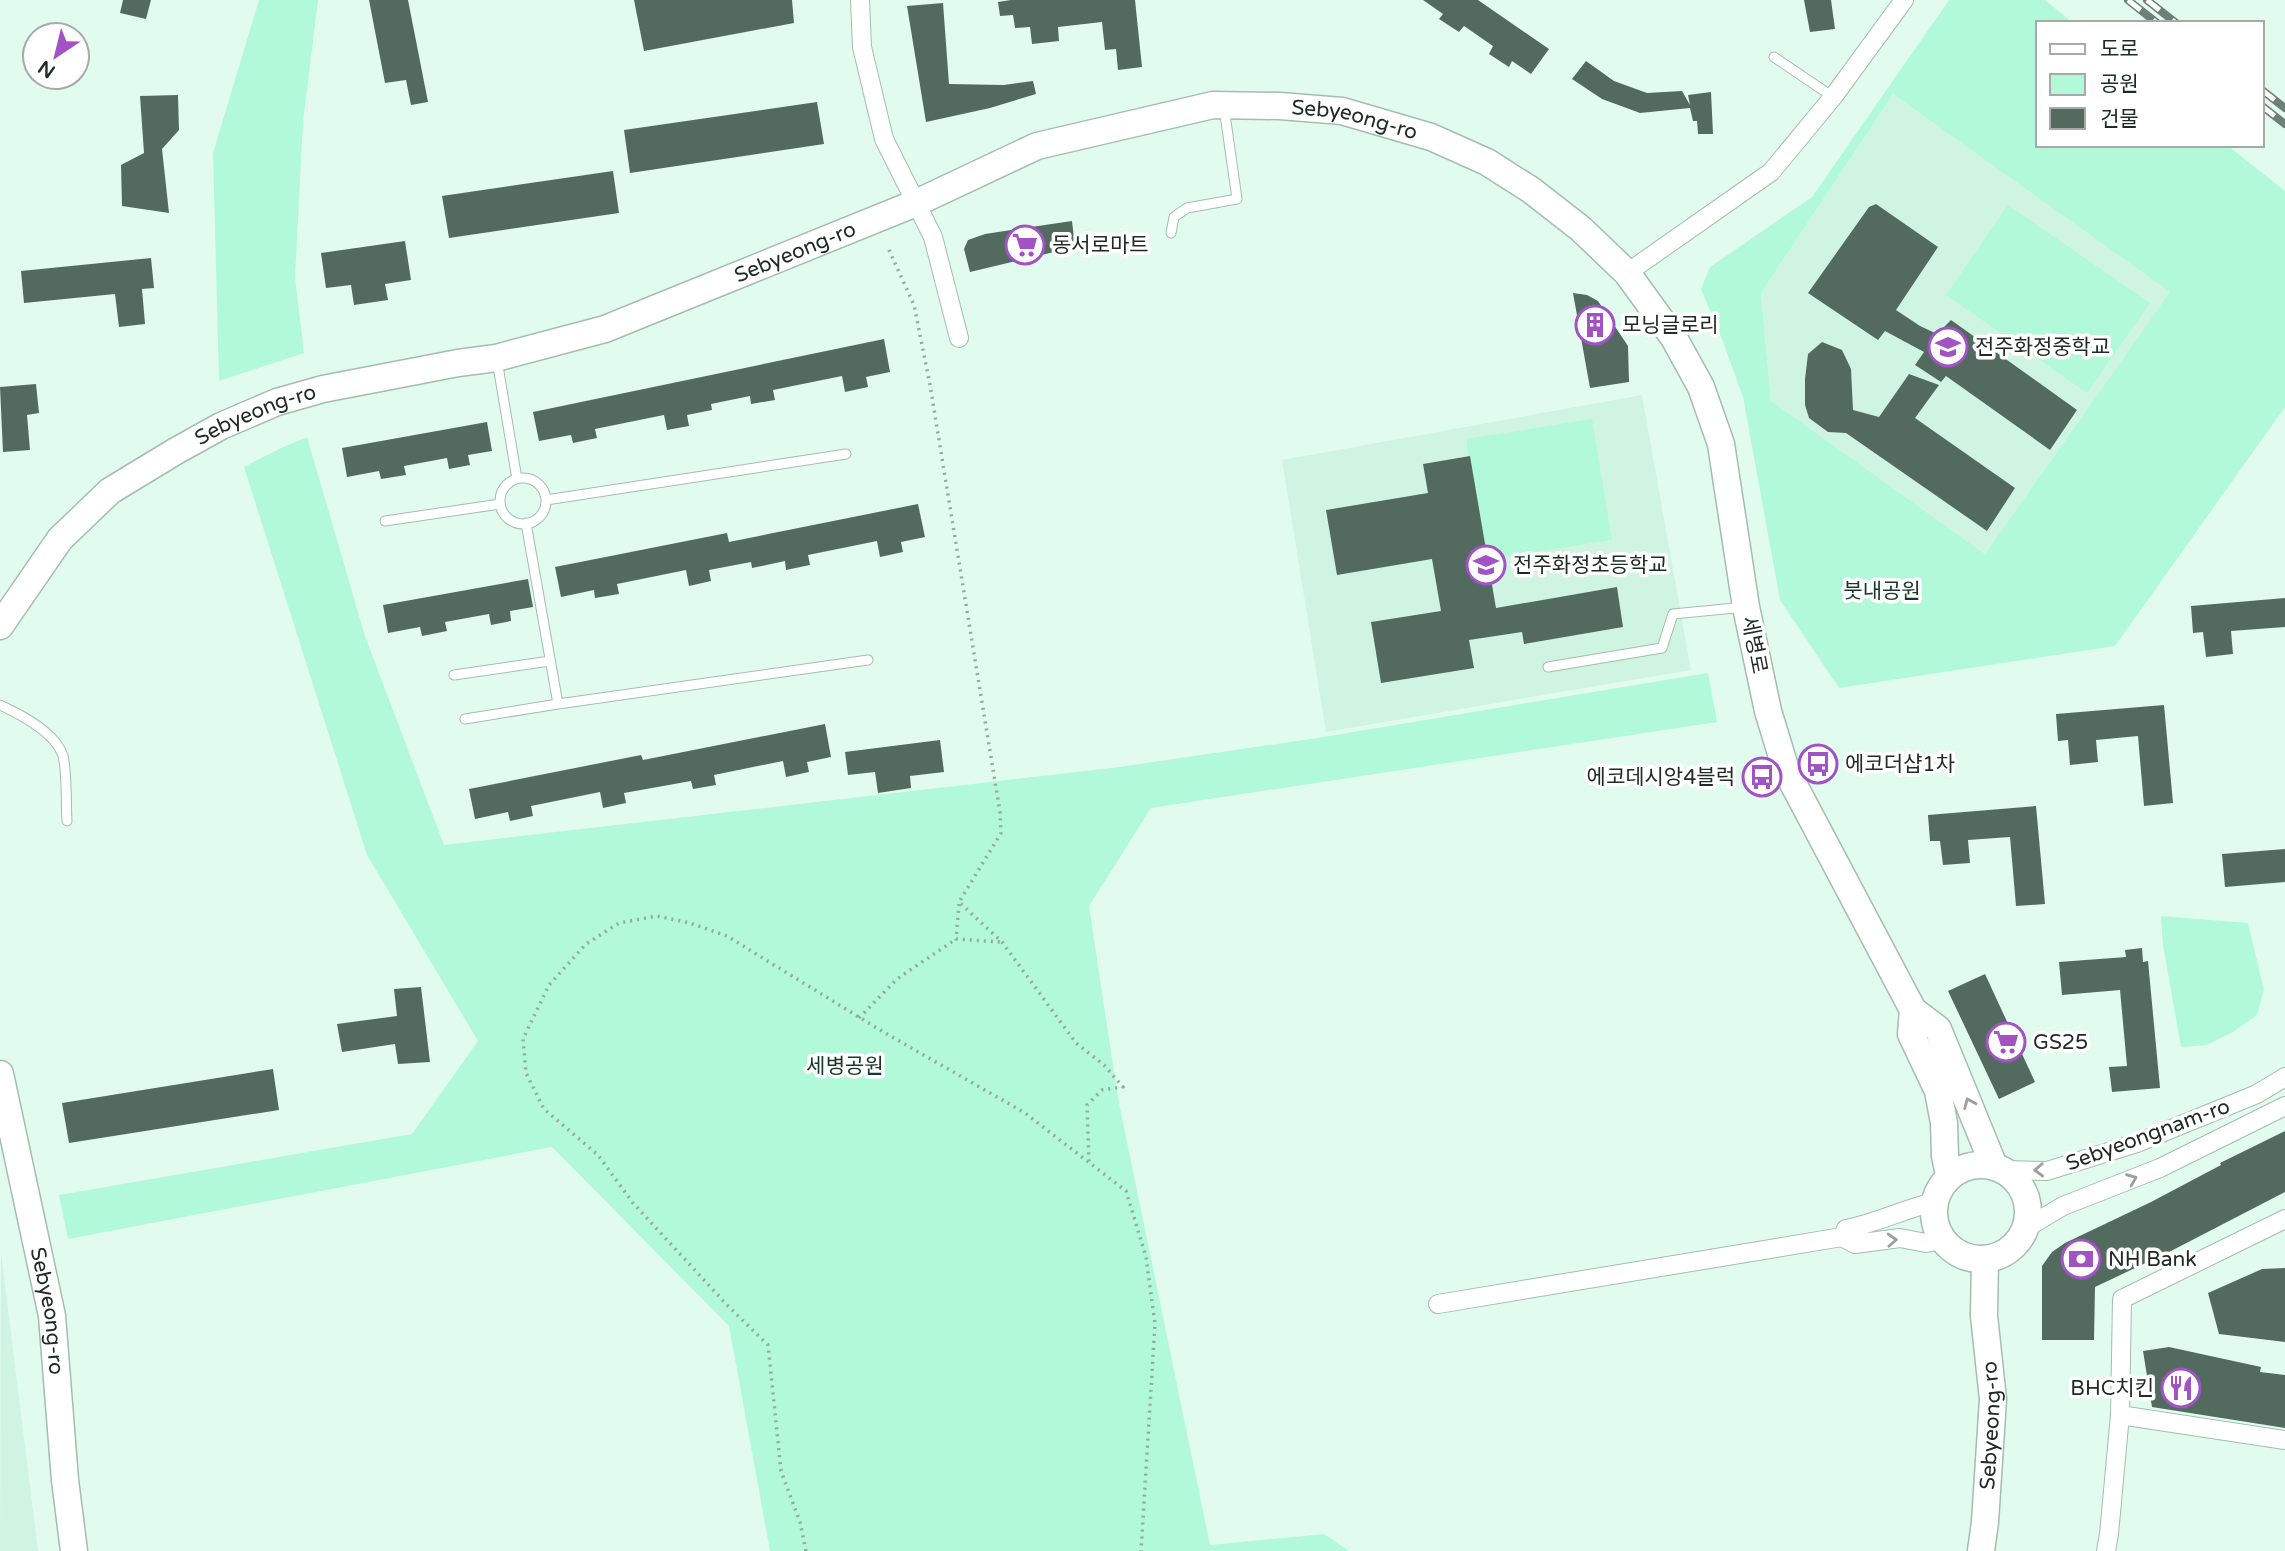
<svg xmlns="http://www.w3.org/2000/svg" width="2285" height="1551" font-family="'Varela Round','Noto Sans KR',sans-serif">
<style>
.built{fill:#d0f4e2}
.green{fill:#b2f9d9;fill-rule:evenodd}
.building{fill:#536b5f}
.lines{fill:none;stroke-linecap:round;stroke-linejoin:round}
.lane-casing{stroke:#a3bdb0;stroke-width:11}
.street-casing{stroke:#a3bdb0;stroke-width:20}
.secondary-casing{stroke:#a3bdb0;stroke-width:29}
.path{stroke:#94a89e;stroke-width:3.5;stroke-dasharray:2 5;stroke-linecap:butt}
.lane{stroke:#fff;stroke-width:9}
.street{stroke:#fff;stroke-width:18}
.secondary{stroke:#fff;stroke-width:26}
.rail-casing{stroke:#6e7f77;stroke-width:8}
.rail{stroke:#fff;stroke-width:5;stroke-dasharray:16;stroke-linecap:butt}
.oneway{stroke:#9ba09d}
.labels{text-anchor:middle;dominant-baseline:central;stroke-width:7;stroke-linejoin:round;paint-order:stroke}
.street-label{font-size:21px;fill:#212b26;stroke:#fff}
.poi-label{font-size:21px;fill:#212b26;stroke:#fff;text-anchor:start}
.park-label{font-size:21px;fill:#143829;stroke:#fff}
</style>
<rect width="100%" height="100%" fill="#e1fcef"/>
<path class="built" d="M1893 94 2171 291 1985 554 1771 401 1761 293Z
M1642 395 1691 670 1326 732 1282 460Z
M1 1251V1252L38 1551H0Z"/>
<path class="green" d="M259 0H318L303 122 295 277 304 353 219 381 213 153Z
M1949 0H2045L2073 23H2038V145H2227L2285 191V407L2115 646 1839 688 1780 600 1743 397 1722 339 1701 289 1710 267 1812 197ZM1893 94 2170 292 1985 554 1771 401 1761 293Z
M2008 205 2150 303 2087 393 1946 295Z
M1592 419 1612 540 1485 560 1466 439Z
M307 437 365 636 444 845 1119 767 1317 738 1708 673 1717 722 1151 808 1089 906 1118 1098 1210 1545 1324 1534 1349 1551H770L729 1326 552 1147 68 1239 59 1195 412 1134 478 1041 367 855 244 467 279 449Z
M2161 916 2248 923 2264 990 2257 1015 2233 1032 2207 1045 2181 1047 2163 945Z"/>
<path class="building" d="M123 0H151L146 19 120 13Z
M369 0H408L428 102 411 105 406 80 385 83Z
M634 0H792L794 23 644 51Z
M1011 0H1135L1142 67 1118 70 1116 49 1105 50 1102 22 1058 27 1059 41 1032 44 1030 27 1015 28 1013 15 1000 16 998 2Z
M1423 0H1478L1549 49 1531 74 1512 61 1509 67 1489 54 1493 46 1464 26 1459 32 1439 19 1443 14Z
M1804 0H1831L1835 29 1810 32Z
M943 3 949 84 1004 85 1033 81 1036 94 990 108 926 122 907 6Z
M1586 61 1614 81 1647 93 1682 91 1690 105 1688 95 1711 92 1713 134H1698L1697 121H1693L1690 108 1640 113 1602 99 1572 79Z
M178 95 179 130 162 149 169 213 122 206 121 165 144 153 140 96Z
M817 102 824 144 630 173 624 130Z
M613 171 619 213 449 238 442 196Z
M1876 204 1938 247 1896 310 1920 326 1937 334 1951 320 2077 410 2050 450 1946 376 1941 382 1915 365 1924 352 1885 331 1878 340 1808 293 1869 207Z
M1072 221 1075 247 970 272 964 249 968 240 985 234Z
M405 241 411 280 385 284 388 300 354 305 351 285 326 288 321 253Z
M151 258 154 288 142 289 145 324 119 327 115 294 24 303 21 271Z
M1573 293 1587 295 1598 301 1628 346 1629 382 1590 388Z
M884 339 890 372 866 377 868 387 845 392 842 376 773 390 775 400 751 404 750 396 711 404 712 410 687 415 689 426 667 430 664 415 595 429 597 438 573 443 571 435 539 441 533 412Z
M1822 342 1842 350 1851 369 1853 410 1879 417 1909 374 1939 385 1915 418 2015 488 1987 531 1846 433 1828 432 1809 418 1805 405V379L1808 354Z
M36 384 39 413 27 415 30 450 3 452 0 387Z
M487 422 492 451 468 455 470 465 449 469 447 458 404 466 406 475 381 479 379 471 347 477 342 448Z
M1470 456 1496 608 1617 587 1623 627 1524 644 1522 632 1469 640 1474 668 1381 683 1371 622 1441 611 1432 559 1337 575 1326 510 1428 493 1423 464Z
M918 504 925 537 901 542 903 552 880 557 877 541 808 555 810 565 786 570 785 561 752 568 751 562 709 570 711 581 689 586 686 570 617 584 619 594 595 598 594 590 561 597 555 567 727 533 729 542Z
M528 579 533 607 510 611 511 621 491 625 489 614 445 622 447 631 422 636 420 627 388 633 383 605Z
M2285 598V627L2231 631 2233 654 2206 657 2203 632 2193 633 2191 606Z
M2164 705 2173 803 2144 806 2138 736 2096 740 2098 762 2070 765 2068 740 2058 741 2056 714Z
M825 724 831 757 807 762 809 772 786 777 783 761 714 775 716 785 693 789 691 781 624 793 626 803 603 808 600 792 531 806 533 816 510 821 508 812 475 819 469 789 641 755 643 760Z
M940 740 944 772 910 776 911 788 878 793 875 772 848 775 845 752Z
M2036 806 2045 904 2016 906 2010 837 1968 840 1970 863 1943 865 1940 841H1930L1928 815Z
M2285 849V882L2225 887 2222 854Z
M2142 948 2143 962 2148 961 2160 1088 2112 1092 2109 1067 2127 1066 2120 990 2062 995 2059 962 2126 957 2125 950Z
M1985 974 2035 1082 1999 1099 1948 991Z
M421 987 430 1062 398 1064 395 1044 342 1052 337 1024 397 1016 394 989Z
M273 1069 279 1110 69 1143 62 1103Z
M2285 1131V1192L2171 1251 2095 1287 2094 1340H2042V1266L2052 1252 2065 1243 2151 1202 2221 1165 2220 1163Z
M2285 1268V1342L2219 1334 2208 1293 2262 1269Z
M2169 1347 2261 1367 2260 1372 2285 1375V1428L2152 1407 2143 1351Z"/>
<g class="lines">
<defs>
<path id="lane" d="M1774 57 1833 97
M1171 233 1174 217 1187 208 1237 199 1224 107
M497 360 517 479
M500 501a23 23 0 1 1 46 0a23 23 0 1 1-46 0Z
M546 500 846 454
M385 521 500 504
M526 523 558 704 868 660
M1548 667 1662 648 1673 614 1745 607
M454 675 550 661
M0 705C20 714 56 733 63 756 67 770 66 805 67 821
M465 719 558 704"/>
<path id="street" d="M860 0 862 47 884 139 933 237 959 338
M1627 273 1771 172 1833 97 1904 0
M2005 1170 2047 1171 2137 1143 2257 1094 2285 1077
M2026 1228 2063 1206 2160 1168 2285 1106
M1842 1237 1846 1229C1877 1223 1904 1209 1934 1202
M1438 1304 1842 1237 1855 1244 1900 1238 1926 1243 1942 1240
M2120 1415 2285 1440
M2106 1551 2109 1534 2120 1415 2122 1299 2285 1219"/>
<g id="secondary">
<path id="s1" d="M0 626 60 539 110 491 176 451 221 426 277 402 323 389 458 363 496 358 605 329 916 203 1037 146 1213 105 1280 106 1342 111 1431 137 1487 162 1531 190 1581 229 1627 273 1674 338 1701 387 1721 444 1746 607 1768 711 1786 770 1913 1010 1938 1029 1994 1166"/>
<path d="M1913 1010 1911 1034 1938 1091 1944 1123 1945 1156 1949 1175"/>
<path id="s2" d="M0 1074 52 1316 65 1480 74 1551"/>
<circle cx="1981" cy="1212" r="47"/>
<path id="s3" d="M1981 1551 1985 1522 1993 1399 1984 1316 1985 1259"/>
</g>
</defs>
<use href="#lane" class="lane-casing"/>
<use href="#street" class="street-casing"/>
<use href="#secondary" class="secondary-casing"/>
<path class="path" d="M889 250 914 305 930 385 1000 812 1001 833 959 902 1002 942 1076 1043 1104 1065 1123 1087 1102 1090 1087 1105 1089 1163
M959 904 956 939 1000 942
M859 1018 897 979 956 939
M806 1551 800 1522 781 1471 768 1345 727 1305 633 1203 598 1155 544 1109 526 1073 523 1039 549 985 586 944 619 923 657 916 690 923 727 936 880 1030 1025 1113 1126 1191 1146 1257 1155 1324 1141 1551"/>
<use href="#lane" class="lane"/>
<use href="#street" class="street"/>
<use href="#secondary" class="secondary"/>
<defs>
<path id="rail" d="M2128 0 2157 23
M2147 0 2176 23
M2262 90 2285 108
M2262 106 2285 124"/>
</defs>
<use href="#rail" class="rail-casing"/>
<use href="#rail" class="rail"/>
</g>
<defs><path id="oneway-chevron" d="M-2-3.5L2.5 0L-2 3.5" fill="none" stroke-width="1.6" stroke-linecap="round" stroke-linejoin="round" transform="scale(1.75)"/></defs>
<g class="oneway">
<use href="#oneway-chevron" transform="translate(1969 1103) rotate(-113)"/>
<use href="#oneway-chevron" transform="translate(2039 1170) rotate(178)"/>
<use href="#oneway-chevron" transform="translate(2132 1179) rotate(-22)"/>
<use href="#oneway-chevron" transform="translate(1892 1240) rotate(-3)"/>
</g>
<defs>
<symbol id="supermarket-ring" viewBox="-11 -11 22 22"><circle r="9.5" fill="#fff" stroke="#a152c3" stroke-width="1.5"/><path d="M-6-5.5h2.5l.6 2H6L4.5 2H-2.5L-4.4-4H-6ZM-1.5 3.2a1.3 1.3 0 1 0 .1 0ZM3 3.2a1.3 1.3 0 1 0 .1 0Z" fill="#a152c3"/></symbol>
<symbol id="building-ring" viewBox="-11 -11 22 22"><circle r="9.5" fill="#fff" stroke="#a152c3" stroke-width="1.5"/><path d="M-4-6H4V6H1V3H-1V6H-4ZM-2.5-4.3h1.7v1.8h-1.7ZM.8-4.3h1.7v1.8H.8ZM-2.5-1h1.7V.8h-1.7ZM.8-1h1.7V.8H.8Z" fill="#a152c3"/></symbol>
<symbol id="school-ring" viewBox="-11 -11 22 22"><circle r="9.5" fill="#fff" stroke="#a152c3" stroke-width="1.5"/><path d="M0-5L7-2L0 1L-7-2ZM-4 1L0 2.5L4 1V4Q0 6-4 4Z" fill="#a152c3"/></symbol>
<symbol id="bus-ring" viewBox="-11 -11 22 22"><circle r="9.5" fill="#fff" stroke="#a152c3" stroke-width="1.5"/><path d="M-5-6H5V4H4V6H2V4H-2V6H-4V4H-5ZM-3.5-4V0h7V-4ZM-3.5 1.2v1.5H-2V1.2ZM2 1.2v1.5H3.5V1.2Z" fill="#a152c3"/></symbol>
<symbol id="bank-ring" viewBox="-11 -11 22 22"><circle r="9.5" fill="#fff" stroke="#a152c3" stroke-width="1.5"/><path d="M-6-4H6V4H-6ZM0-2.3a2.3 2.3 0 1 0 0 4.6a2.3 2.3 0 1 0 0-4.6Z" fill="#a152c3"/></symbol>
<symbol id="restaurant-ring" viewBox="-11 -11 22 22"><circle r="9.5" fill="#fff" stroke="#a152c3" stroke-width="1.5"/><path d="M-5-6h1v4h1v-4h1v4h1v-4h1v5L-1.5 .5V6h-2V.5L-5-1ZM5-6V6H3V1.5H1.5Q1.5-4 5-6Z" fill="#a152c3"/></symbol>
</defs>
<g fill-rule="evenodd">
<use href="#supermarket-ring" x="1003" y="223" width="44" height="44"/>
<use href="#building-ring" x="1573" y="303" width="44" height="44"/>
<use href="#school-ring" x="1926" y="325" width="44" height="44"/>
<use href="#school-ring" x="1464" y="543" width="44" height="44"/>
<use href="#bus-ring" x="1796" y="742" width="44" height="44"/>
<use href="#bus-ring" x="1740" y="755" width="44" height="44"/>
<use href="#supermarket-ring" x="1984" y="1020" width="44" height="44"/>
<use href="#bank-ring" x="2059" y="1237" width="44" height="44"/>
<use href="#restaurant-ring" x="2159" y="1366" width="44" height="44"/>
</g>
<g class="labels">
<g class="street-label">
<text stroke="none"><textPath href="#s1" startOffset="1494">Sebyeong-ro</textPath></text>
<text stroke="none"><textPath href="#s1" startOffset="906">Sebyeong-ro</textPath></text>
<text stroke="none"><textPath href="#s1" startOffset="340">Sebyeong-ro</textPath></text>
<text transform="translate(1754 645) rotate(79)">세병로</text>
<text transform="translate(2148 1135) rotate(-20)">Sebyeongnam-ro</text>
<text stroke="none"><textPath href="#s2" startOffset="242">Sebyeong-ro</textPath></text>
<text stroke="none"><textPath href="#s3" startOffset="126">Sebyeong-ro</textPath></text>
</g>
<g class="poi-label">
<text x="1052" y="245">동서로마트</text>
<text x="1622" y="325">모닝글로리</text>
<text x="1975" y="347">전주화정중학교</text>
<text x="1513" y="565">전주화정초등학교</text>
<text x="1845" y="764">에코더샵1차</text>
<text x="1735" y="777" text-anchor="end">에코데시앙4블럭</text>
<text x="2033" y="1042">GS25</text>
<text x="2108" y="1259">NH Bank</text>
<text x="2154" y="1388" text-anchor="end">BHC치킨</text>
</g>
<g class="park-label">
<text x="1882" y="591">붓내공원</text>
<text x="845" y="1066">세병공원</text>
</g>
</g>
<rect x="2036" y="21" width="228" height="126" fill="#ffffff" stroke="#a6aaa8" stroke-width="2"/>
<rect x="2050" y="44" width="35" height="10" fill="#ffffff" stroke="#a6aaa8" stroke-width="2"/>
<text x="2100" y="56" font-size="21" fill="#212b26">도로</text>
<rect x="2050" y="74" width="35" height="21" fill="#b2f9d9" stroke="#a6aaa8" stroke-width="2"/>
<text x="2100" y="91" font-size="21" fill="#212b26">공원</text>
<rect x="2050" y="108" width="35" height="21" fill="#536b5f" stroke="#a6aaa8" stroke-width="2"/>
<text x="2100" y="126" font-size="21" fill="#212b26">건물</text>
<g transform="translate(56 56) rotate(215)"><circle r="33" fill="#ffffff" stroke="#a6aaa8" stroke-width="2"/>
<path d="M0-5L12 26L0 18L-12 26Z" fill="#a152c3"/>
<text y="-10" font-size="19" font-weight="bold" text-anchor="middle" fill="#212b26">N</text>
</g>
</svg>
